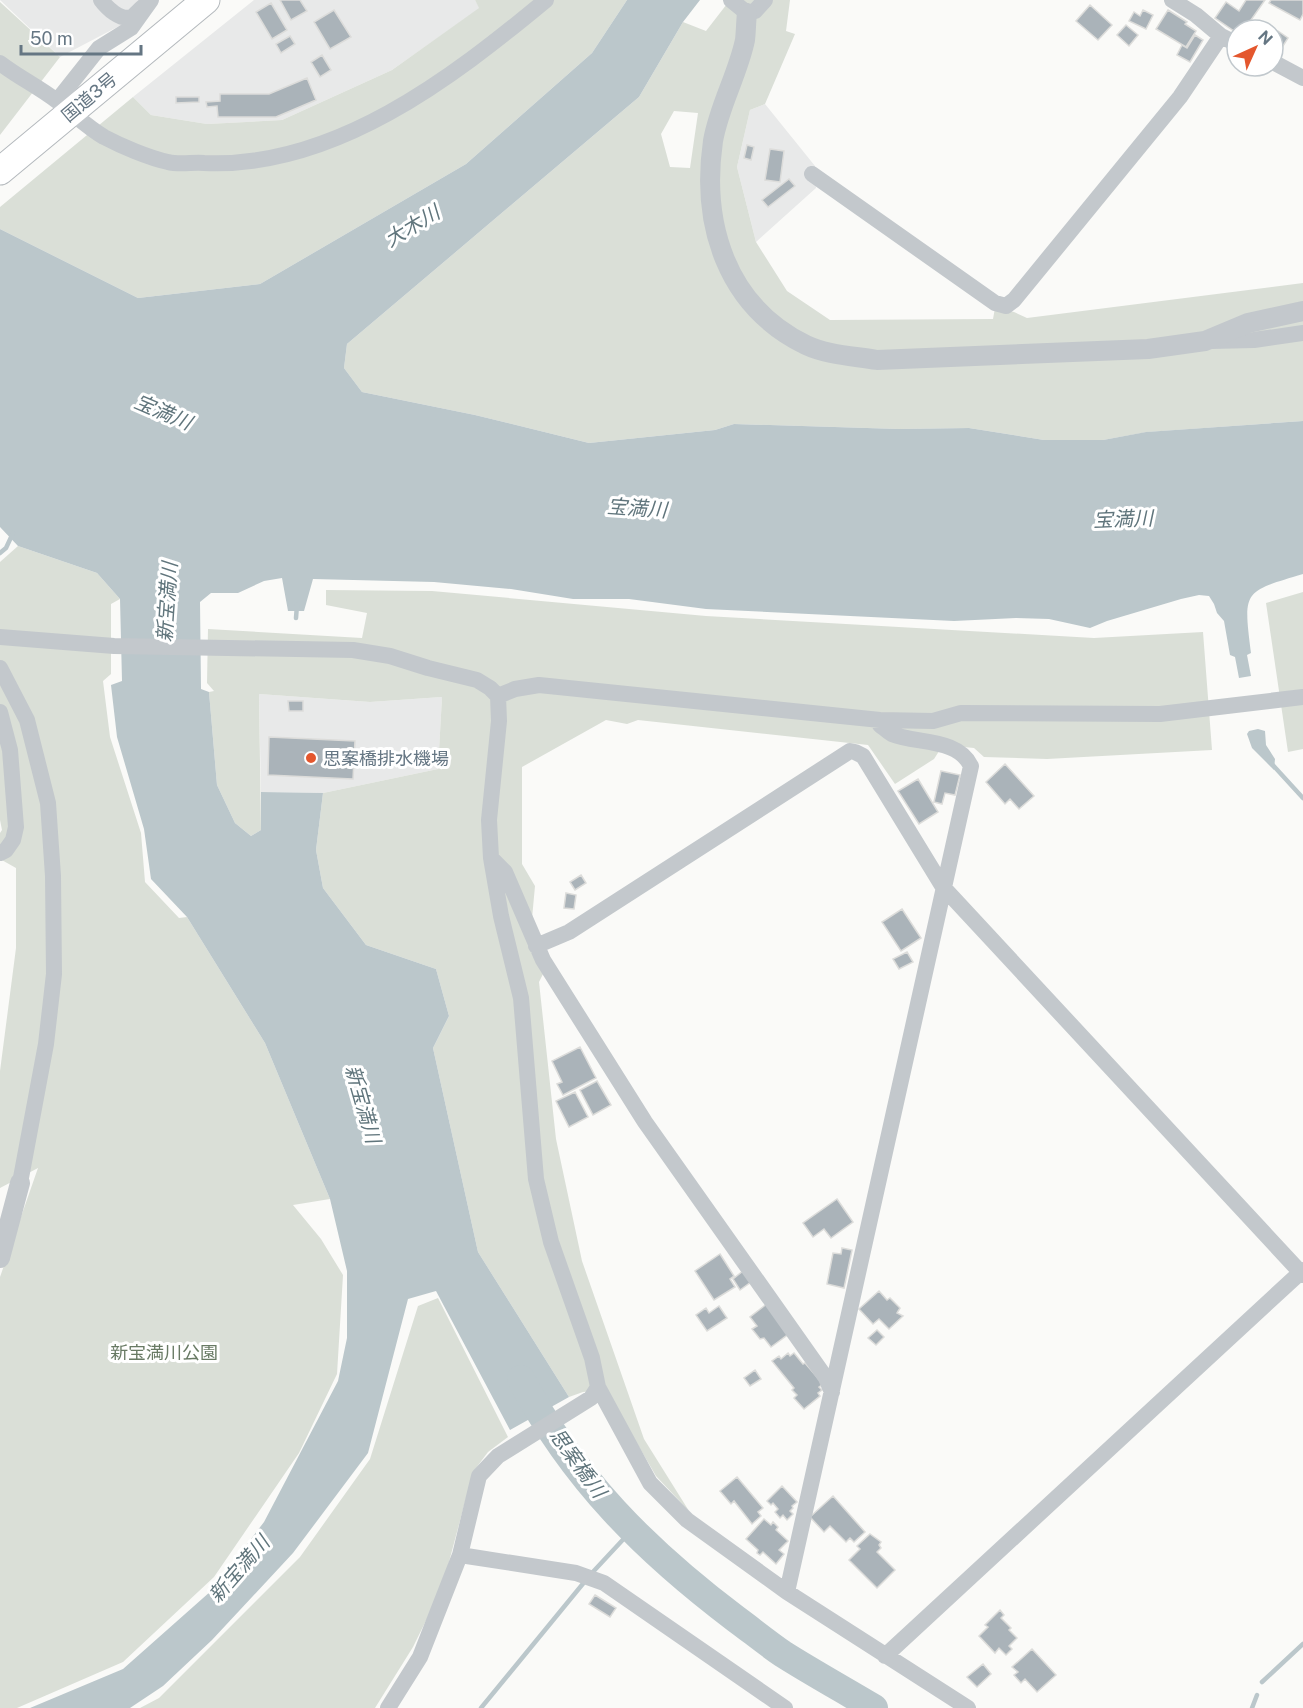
<svg xmlns="http://www.w3.org/2000/svg" width="1303" height="1708" font-family="'Public Sans','Noto Sans JP',sans-serif">
<style>
.built{fill:#e8e9e9}
.green{fill:#dadfd7;fill-rule:evenodd}
.water{fill:#bbc7cb}
.lines{fill:none;stroke-linecap:round;stroke-linejoin:round}
.stream{stroke:#bbc7cb;stroke-width:4.5}
.river{stroke:#bbc7cb;stroke-width:28}
.building{fill:#aab3b9;stroke:#dcdcda;stroke-width:1.5}
.trunk-casing{stroke:#b4b9bd;stroke-width:29}
.minor{stroke:#c3c8cc;stroke-width:16}
.tertiary{stroke:#c3c8cc;stroke-width:20}
.trunk{stroke:#fff;stroke-width:27}
.poi-dot{fill:#e4572e;stroke:#fff;stroke-width:2}
.labels{text-anchor:middle;dominant-baseline:central;stroke-width:6;stroke-linejoin:round;paint-order:stroke}
.street-label{font-size:18px;fill:#657683;stroke:#fff}
.poi-label{font-size:18px;fill:#657683;stroke:#fff;text-anchor:start}
.park-label{font-size:18px;fill:#687a64;stroke:#fff}
.water-label{font-size:20px;font-style:italic;fill:#60757c;stroke:#fff}
</style>
<rect width="100%" height="100%" fill="#fafaf8"/>
<path class="built" d="M0 0H144L125 23 60 57Z
M254 0H475L480 8 392 70 282 120 207 124 151 115 133 97Z
M765 104 815 166 816 188 756 242 737 167 750 110Z
M259 694 370 702 442 697 438 769 323 793 261 792Z"/>
<path class="green" d="M475 0H627L592 53 466 164 260 284 138 298 0 229V207L133 97 151 115 207 124 282 120 392 70 479 8Z
M730 0H790L786 31 795 34 765 104 750 110 737 167 756 242 787 291 830 320 993 319 995 308 1014 312 1027 318 1303 283V421L1147 432 1103 440H1044L969 428 899 429 734 424 715 430 589 443 475 415 362 392 344 368 347 344 639 97 683 22 706 31ZM674 111 698 113 690 168 670 167 661 134Z
M0 2 60 57 0 135Z
M18 546 97 573 120 599 111 604V674L103 681 110 737 141 833 145 882 179 918 187 917 265 1043 330 1199 293 1205 321 1239 343 1275 337 1374 299 1453 214 1577 123 1662 17 1708H0V1277L38 1168 0 1188V1071L16 948V868L0 859V833L2 830 0 820V562Z
M326 590 432 591 706 616 1094 638 1203 632 1212 750 1047 759 984 757 974 748 943 745 934 759 895 784 868 745 638 720 627 724 606 720 522 767V864L535 886 530 940 544 972 539 982 556 1139 582 1261 644 1439 689 1511 656 1476 606 1390 583 1392 569 1397 478 1252 433 1048 449 1016 436 969 366 945 323 888 316 850 323 793 438 769 442 697 370 702 259 694 261 830 251 836 235 823 217 785 209 692 214 691 207 683 208 629 362 638 367 613 326 605Z
M1303 592V749L1288 752 1266 603Z
M438 1298 508 1437 488 1452 473 1472 442 1588 413 1647 375 1708H140L159 1698 300 1557 370 1459 418 1306Z"/>
<path class="water" d="M627 0H700L683 22 639 97 347 344 344 368 362 392 475 415 589 443 715 430 734 424 899 429 969 428 1044 440H1103L1146 432 1303 421V574C1243 592 1243 590 1251 653L1247 655 1251 676 1239 678 1235 657 1230 655 1224 621 1217 613 1214 604 1209 596 1199 595 1181 599 1107 621 1090 628 1049 619 1016 618 954 621 706 609 629 599H573L511 589 434 582 313 579 304 611H288L282 578 264 581 238 593H211L200 602 201 689 209 692 217 785 235 823 251 836 261 830V792L323 793 316 850 323 888 366 945 436 969 449 1016 433 1048 478 1252 569 1397 510 1430 436 1291 408 1299 368 1453 293 1553 212 1640 163 1686 130 1708H30L123 1669 211 1591 264 1522 338 1381 347 1338V1271L330 1199 265 1043 187 917 151 879 144 829 117 737 111 685 122 681 120 599 97 573 18 546 0 527V229L138 298 260 284 466 164 592 53Z
M1258 729 1265 731 1266 745 1275 759 1274 770 1252 748 1247 734 1249 731Z"/>
<g class="lines">
<path class="stream" d="M0 553 6 548 13 533
M296 618 297 605
M1270 762 1303 798
M591 1574 631 1531
M1262 1682 1303 1644
M481 1708 586 1580
M1252 1708 1257 1695"/>
<path class="river" d="M521 1379C573 1479 646 1551 736 1619 751 1630 767 1643 783 1654 813 1673 844 1690 874 1708"/>
</g>
<path class="building" d="M280 0H300L307 11 291 20Z
M1246 0H1265L1244 30H1237V33L1215 18 1226 2 1239 11Z
M1271 0H1303V14L1300 20 1269 3Z
M271 3 287 30 272 39 256 12Z
M1090 5 1112 25 1098 40 1076 21Z
M334 10 351 37 330 49 314 22Z
M1143 10 1153 15 1146 29 1129 21 1134 12 1140 16Z
M1168 10 1187 22 1185 24 1196 31 1186 47 1156 29Z
M1126 25 1138 35 1129 46 1117 35Z
M1278 31 1288 38 1278 54 1273 51V38Z
M1195 35 1203 40 1190 62 1177 55 1182 45 1187 48Z
M290 36 295 44 281 53 276 44Z
M322 55 331 70 320 77 311 62Z
M307 78 316 100 276 117H218L217 106 207 107 206 102 220 101V94H269Z
M176 97H199V102L176 103Z
M747 145 754 147 751 160 744 158Z
M770 149 784 151 780 182 765 180Z
M789 179 795 186 768 207 762 200Z
M288 701H303V711H289Z
M269 737 355 741 353 779 268 775Z
M1005 764 1034 796 1019 809 1010 799 1005 804 986 782Z
M941 771 960 775 955 795 945 793 942 804 934 802Z
M918 779 938 812 919 824 898 791Z
M581 875 586 883 575 890 570 882Z
M566 893 576 895 574 909 564 908Z
M902 909 921 938 901 951 882 922Z
M907 952 913 962 899 969 893 959Z
M580 1047 596 1078 563 1095 557 1084 562 1082 552 1061Z
M597 1081 611 1105 593 1115 580 1090Z
M575 1092 588 1117 569 1127 556 1101Z
M837 1199 853 1222 831 1238 824 1229 813 1237 803 1223Z
M842 1248 852 1250 844 1288 827 1284 833 1253 841 1254Z
M720 1254 734 1276 730 1279 735 1287 714 1300 695 1271Z
M743 1271 751 1282 740 1290 733 1279Z
M879 1291 887 1300 890 1298 900 1308 897 1313 903 1316 889 1329 879 1319 873 1324 859 1309Z
M768 1303 790 1333 771 1347 764 1338 760 1339 752 1329 757 1326 750 1317Z
M719 1306 727 1318 707 1331 696 1315 706 1308 709 1313Z
M877 1330 884 1337 876 1345 868 1338Z
M788 1353 790 1356 794 1353 803 1364 805 1363 823 1384 819 1387 822 1390 818 1393 820 1396 804 1409 794 1398 797 1395 792 1390 794 1388 772 1361 779 1356 781 1359Z
M755 1370 761 1379 750 1386 744 1378Z
M737 1477 763 1508 758 1512 761 1516 752 1524 734 1501 731 1504 720 1491Z
M782 1486 797 1502 792 1506 793 1508 790 1511 793 1514 787 1520 783 1515 780 1518 775 1512 778 1509 773 1503 771 1505 767 1501Z
M833 1496 865 1532 854 1542 850 1538 846 1542 830 1526 824 1532 810 1517Z
M764 1519 771 1525 773 1522 778 1527 776 1530 788 1541 779 1550 784 1554 776 1564 763 1552 760 1555 757 1553 758 1550 746 1539Z
M870 1534 881 1542 879 1545 881 1548 877 1552 895 1570 877 1588 849 1560 860 1549 857 1546Z
M595 1595 616 1608 610 1617 589 1604Z
M1000 1610 1004 1615 1001 1618 1011 1628 1009 1630 1017 1638 1009 1646 1012 1649 1006 1655 999 1648 995 1653 979 1636 988 1627 985 1625Z
M1032 1649 1056 1675 1037 1692 1025 1679 1021 1683 1014 1675 1018 1672 1012 1667Z
M983 1664 991 1674 977 1687 967 1677Z"/>
<g class="lines">
<defs>
<path id="trunk" d="M0 171 206 0"/>
</defs>
<use href="#trunk" class="trunk-casing"/>
<path class="minor" d="M101 0C107 8 120 21 132 17 135 15 140 9 144 6
M731 0 747 13 755 11 765 0
M1172 0 1196 15 1221 36 1237 44
M1273 62 1303 78
M0 63C18 77 39 87 57 101 73 113 87 127 104 137 121 146 149 158 168 162 179 165 193 162 204 163 334 169 452 78 546 0
M57 101 99 48 131 28 151 0
M812 174 995 303 1006 306 1014 300 1180 97 1221 36
M1211 341 1254 340 1303 333
M0 637 114 646 353 650 390 656 428 668 477 680 490 688 498 696 499 721 489 820 491 858 501 916 521 998 536 1179 551 1242 592 1358 598 1387 591 1398 498 1456 479 1476 460 1555 420 1657 388 1708
M0 668 27 720 48 803 53 876 54 974 46 1044 20 1183
M498 696 515 689 539 685 880 720 933 721 961 713 1160 714 1303 697
M0 712 10 750 16 827 13 840 6 850 0 853
M880 720V725C884 728 888 732 892 734 916 744 958 738 971 766L787 1592 968 1708
M491 858 505 872 543 960 645 1122 826 1378 832 1392
M536 946 569 932 850 751 855 752 863 756 943 887 1303 1275
M598 1387 650 1483 687 1520 787 1592
M460 1555 576 1573 604 1583 785 1708
M885 1656 1303 1270"/>
<path class="tertiary" d="M747 13C746 22 746 32 745 40 738 74 719 106 713 141 701 224 726 306 806 345 827 355 854 356 877 360L1148 349 1205 341 1248 323 1303 311
M0 1258 20 1183"/>
<use href="#trunk" class="trunk"/>
</g>
<circle class="poi-dot" cx="311" cy="758" r="6"/>
<g class="labels">
<g class="street-label">
<text transform="translate(89 97) rotate(-40)">国道3号</text>
</g>
<g class="poi-label">
<text x="323" y="758">思案橋排水機場</text>
</g>
<g class="park-label">
<text x="164" y="1352">新宝満川公園</text>
</g>
<g class="water-label">
<text transform="translate(412 226) rotate(-31)">大木川</text>
<text transform="translate(163 412) rotate(23)">宝満川</text>
<text transform="translate(637 508) rotate(4)">宝満川</text>
<text transform="translate(1123 519) rotate(-2)">宝満川</text>
<text transform="translate(167 602) rotate(-86)">新宝満川</text>
<text transform="translate(363 1104) rotate(74)">新宝満川</text>
<text transform="translate(578 1463) rotate(54)">思案橋川</text>
<text transform="translate(239 1569) rotate(-49)">新宝満川</text>
</g>
</g>
<g transform="translate(1255 48) rotate(45)"><circle r="28" fill="#ffffff" stroke="#c1c8cd" stroke-width="1.5"/>
<path d="M0-4.5L10 22L0 15L-10 22Z" fill="#e4572e"/>
<text y="-9" font-size="16" font-weight="bold" text-anchor="middle" fill="#657683">N</text>
</g>
<path d="M21 45v9h120v-9" fill="none" stroke="#657683" stroke-width="3"/>
<text x="30" y="45" font-size="18" fill="#657683" stroke="#ffffff" stroke-width="4.5" paint-order="stroke">50 m</text>
</svg>
